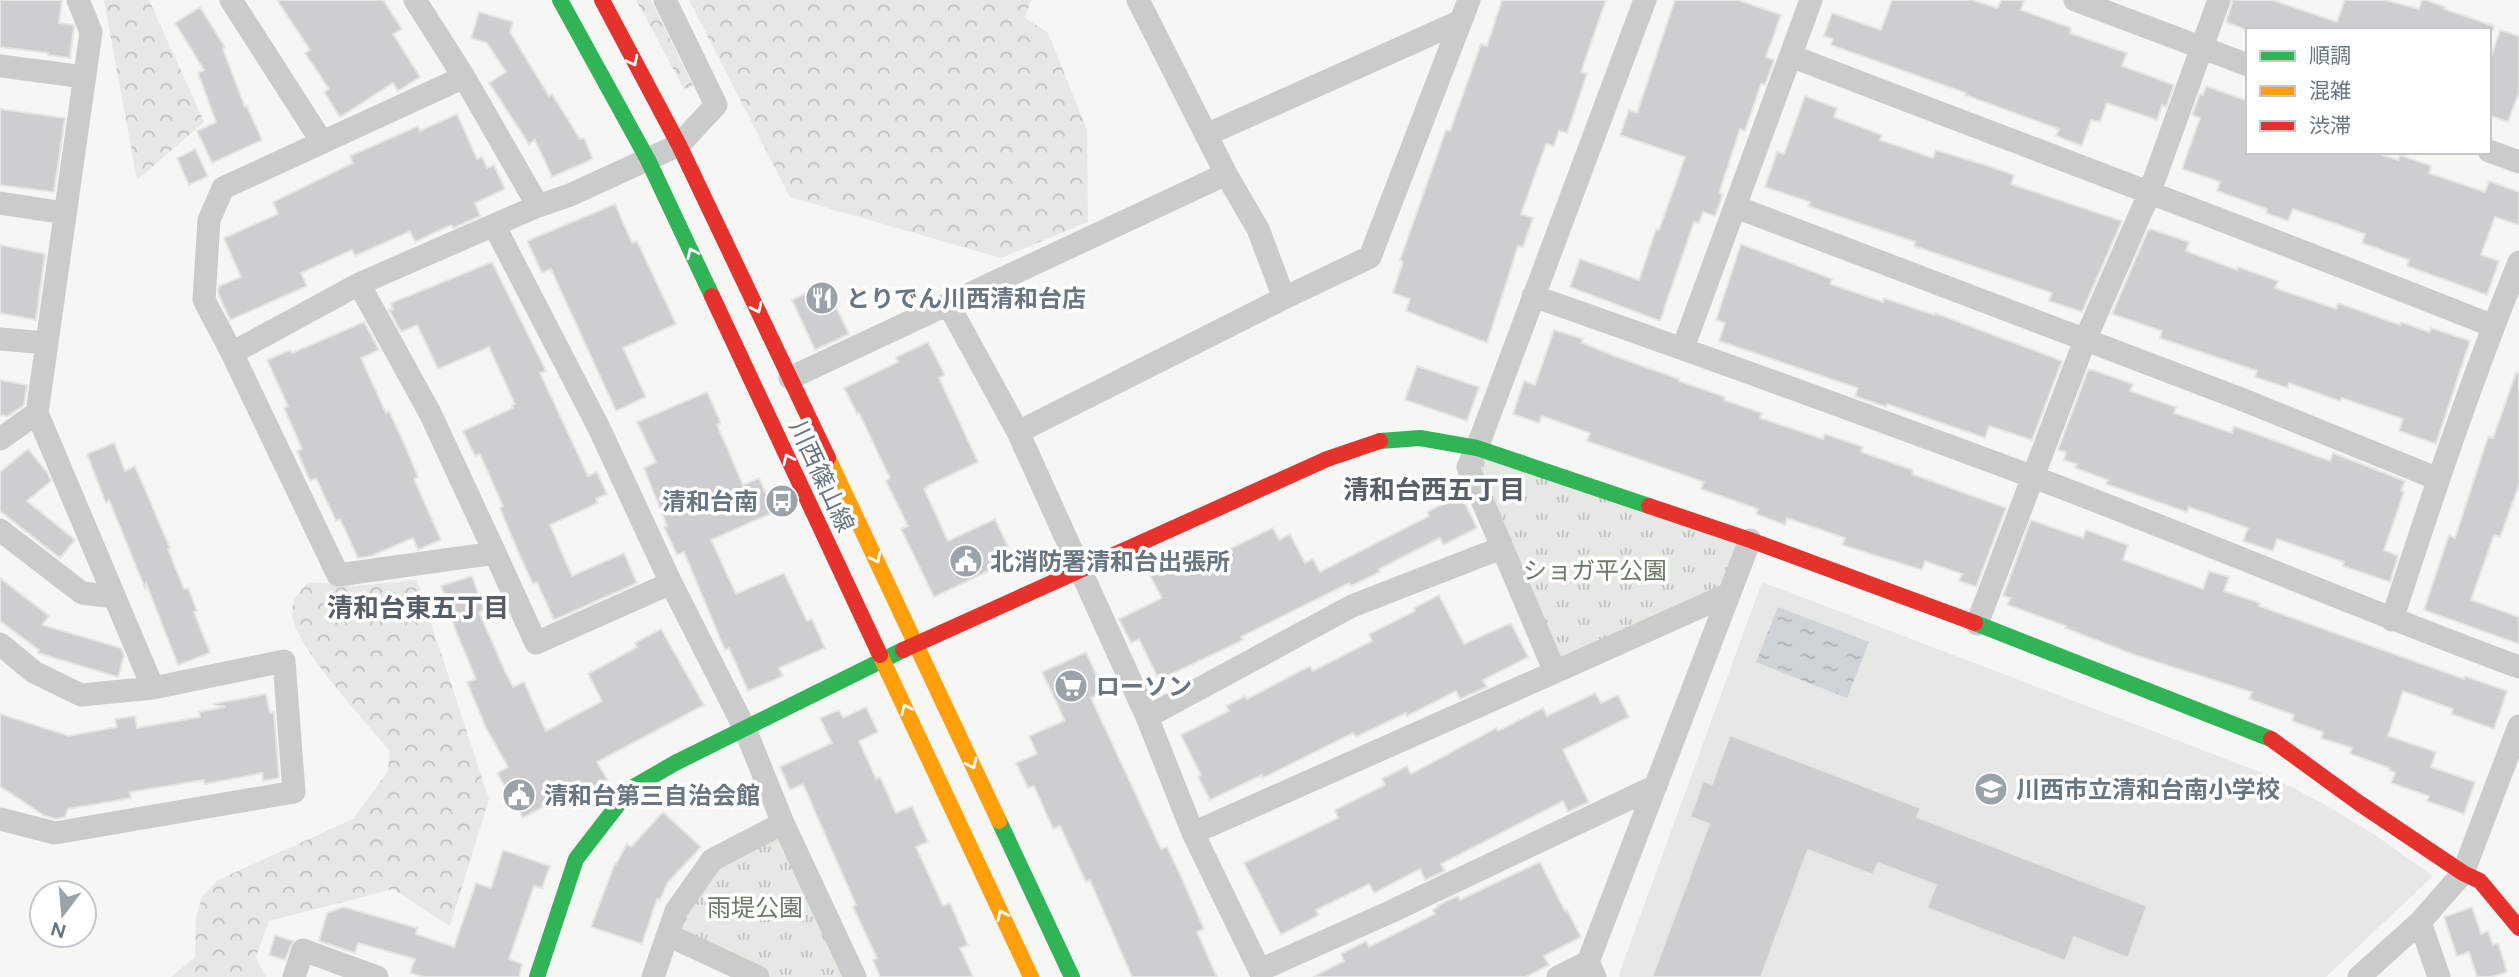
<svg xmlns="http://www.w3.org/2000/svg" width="2519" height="977" font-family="Figtree,'Noto Sans JP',sans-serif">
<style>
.built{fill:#e6e7e7}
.grass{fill:url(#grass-tufts)}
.forest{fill:url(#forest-crowns)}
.water{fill:url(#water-ripples)}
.building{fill:#cdcecf;stroke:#e5e5e4;stroke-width:2}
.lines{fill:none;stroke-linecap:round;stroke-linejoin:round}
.street{stroke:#cacccc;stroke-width:23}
.fast{stroke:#30b455;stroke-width:16}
.slow{stroke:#ff9f0a;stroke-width:16}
.jam{stroke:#e5322d;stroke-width:16}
.oneway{stroke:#fff}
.labels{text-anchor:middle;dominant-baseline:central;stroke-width:7;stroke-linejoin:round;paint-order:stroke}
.poi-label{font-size:24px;font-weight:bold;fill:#687682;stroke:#fff;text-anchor:start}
.street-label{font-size:24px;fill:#687682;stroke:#fff}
.park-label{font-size:24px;fill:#6a7a67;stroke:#fff}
.neighbourhood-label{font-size:26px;font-weight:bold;fill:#565f68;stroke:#fff}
</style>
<defs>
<pattern id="grass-tufts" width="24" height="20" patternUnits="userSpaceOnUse" patternTransform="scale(1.75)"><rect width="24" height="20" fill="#e6e8e3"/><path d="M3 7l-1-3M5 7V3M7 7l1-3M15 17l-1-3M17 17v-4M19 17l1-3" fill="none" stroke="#bec1bd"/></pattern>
<pattern id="forest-crowns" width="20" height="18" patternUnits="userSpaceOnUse" patternTransform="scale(1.75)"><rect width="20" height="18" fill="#e6e8e3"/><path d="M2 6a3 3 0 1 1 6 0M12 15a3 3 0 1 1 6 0" fill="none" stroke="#bec1bd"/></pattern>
<pattern id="water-ripples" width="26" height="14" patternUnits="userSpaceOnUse" patternTransform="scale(1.75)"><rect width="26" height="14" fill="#cdd3d6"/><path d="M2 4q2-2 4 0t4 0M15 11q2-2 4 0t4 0" fill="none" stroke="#aab0b3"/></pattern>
</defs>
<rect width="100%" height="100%" fill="#f6f6f5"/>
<path class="built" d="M1762 582 2268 775 2322 803 2375 835 2433 876 2326 977H1620L1619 974Z"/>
<path class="grass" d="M1478 448 1750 540 1729 594 1555 672 1468 467Z
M783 823 855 977H762L668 935 712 860Z"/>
<path class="forest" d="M104 0H149L204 122 137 180Z
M636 0H651L693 86 684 89Z
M689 0H1032L1024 17 1048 33 1087 130 1088 222 1001 258 790 197Z
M417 580 489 799 450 926 393 889 269 921 256 957 266 977H171L195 957 196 917 202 897 218 880 353 819 388 771 390 751C367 723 295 647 292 614 291 600 300 591 309 582L356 586Z"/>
<path class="water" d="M1778 607 1869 642 1847 698 1756 662Z"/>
<path class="building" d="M0 0H62L59 23 73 25 74 27 70 58 48 55V53L0 47Z
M277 0H383L402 29 393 34 420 77 398 91 393 83 340 117 324 92 329 89 305 53 310 50Z
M1502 0H1606L1581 72 1587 74 1567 133 1559 131 1554 146 1546 144 1521 214 1533 218 1523 247 1518 246 1487 343 1406 311 1410 299 1393 293 1403 262 1400 260 1446 130 1450 131 1481 44 1487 46Z
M1675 0H1738L1781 15 1766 57 1774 60 1765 85 1761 84 1745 131 1740 129 1719 193 1723 194 1715 216 1703 212 1699 223 1694 222 1660 321 1570 287 1580 259 1639 280 1656 229 1659 230 1685 157 1620 135 1629 110 1637 113Z
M1892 0H1972L1997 8 2002 0H2024L2021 10 2071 28 2070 33 2127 53 2122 66 2174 85 2166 107 2162 105 2157 120 2107 103 2100 122 2091 120 2082 146 2056 136 2059 129 1965 95 1966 93 1831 45 1833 39 1824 36 1832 13 1881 30Z
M2233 0H2272L2337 22 2345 0H2385L2419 9 2422 0H2426L2445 7 2444 9 2494 26 2493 30H2247L2226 22Z
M200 7 225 47 223 49 245 107 247 106 262 140 212 163 197 131 216 122 198 73 204 70 175 23Z
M479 12 513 22 510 32 549 96 552 94 580 139 584 138 593 159 552 177 535 140 529 144 489 83 506 72 487 43 471 38Z
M2500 30 2519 36V92L2508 122 2489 115V63Z
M2206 86 2248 101V152H2374L2398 160 2400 155 2431 166 2429 173 2485 192 2489 181 2519 192V225L2495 217 2481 255 2499 261 2487 295 2407 266 2409 260 2362 243 2365 234 2293 209 2288 221 2266 213 2267 209 2217 191 2220 182 2182 169 2200 118 2192 115 2200 94 2203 95Z
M1805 96 1837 108 1834 117 1882 135 1880 140 1933 158 1936 150 1988 166 2014 175 2011 184 2122 221 2082 312 2049 301 2052 293 1914 246 1915 242 1808 206 1810 202 1765 187 1777 152 1784 154Z
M0 109 65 118 54 192 0 185Z
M457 114 477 159 482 157 487 168 494 165 505 189 475 203 480 216 453 228 451 225 415 242 410 231 355 256 352 250 301 273 307 286 230 320 218 293 219 286 241 277 224 238 278 214 273 202 353 163 350 156 418 126 420 131Z
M195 149 208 176 189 185 177 158Z
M615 204 632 243 637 241 676 324 623 348 646 397 616 411 551 269 542 273 527 241Z
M2151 229 2189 242 2186 251 2237 270 2238 267 2278 281 2275 288 2336 309 2338 303 2400 325 2401 322 2429 332 2431 328 2470 341 2436 444 2399 431 2403 419 2342 398 2340 401 2289 383 2288 388 2255 377 2257 371 2160 338 2162 331 2112 314 2148 230Z
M1741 244 1832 279 1830 284 1883 302 1884 298 1934 315 1935 313 2062 361 2032 440 1989 426 1985 438 1887 404 1886 407 1855 396 1858 388 1719 341 1725 323 1716 320Z
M0 245 45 254 36 320 0 313Z
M492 262 546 371 540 373 588 476 597 472 607 494 596 499 598 503 550 525 572 576 624 553 637 583 554 620 537 582 533 584 519 554 500 508 503 506 480 454 475 456 463 431 513 408 512 406 515 404 489 347 438 369 417 325 401 332 389 310 393 309 391 303Z
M825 284 849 334 815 350 792 300Z
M364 322 379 350 361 358 386 413 389 411 407 450 418 477 414 479 441 540 418 550 413 538 371 556 358 558 340 519 336 521 316 478 310 481 297 451 302 449 284 408 288 406 267 360 290 350 292 353Z
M1554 330 1583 339 1582 343 1617 357 1679 379V381L1725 397 1724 400 1762 413 1760 418 1823 439 1825 434 1863 447 1861 452 1913 470 1912 474 2006 508 1976 587 1959 581 1962 574 1925 561 1922 570 1842 545 1845 538 1787 518 1785 525 1756 514 1758 509 1701 489 1704 482 1587 441 1590 433 1542 416 1539 423 1513 414 1524 381 1535 385Z
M928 342 945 375 939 378 978 462 927 486 928 487 924 489 948 541 995 519 1014 559 934 597 901 529 908 526 886 481 890 478 859 413 857 414 844 388 898 362 896 357Z
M1417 366 1479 387 1467 421 1405 400Z
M2088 370H2093L2133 384 2130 391 2176 407 2174 413 2232 433 2234 426 2330 461 2333 453 2405 481 2401 491 2404 492 2384 550 2398 556 2390 582 2343 566 2344 562 2277 539 2273 551 2243 541 2248 528 2189 507 2187 512 2106 484 2108 480 2075 468 2077 464 2064 460 2066 452 2058 450Z
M2516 373 2519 374V485L2500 537 2494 535 2471 600 2519 617V644L2424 610 2449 535 2455 538 2488 437 2493 438Z
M0 380 27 385 24 405 8 416 0 415Z
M707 392 721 423 717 425 743 485 759 478 774 512 711 540 736 594 784 573 807 621 812 619 825 648 779 668 783 676 748 691 729 648 725 650 684 552 677 555 664 527 667 526 644 468 656 462 637 422Z
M114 443 125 471 135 466 170 548 168 549 184 589 188 588 197 611 194 612 210 653 178 665 146 583 145 588 109 500 106 503 87 454Z
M28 449 47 472 51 481 27 501 75 540 60 558 0 511V472Z
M1461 495 1477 528 1443 545 1440 538 1379 569 1380 572 1351 586 1349 583 1241 637 1243 640 1159 680 1139 639 1131 643 1119 619 1162 598 1150 576 1175 563 1180 573 1273 528 1279 540 1290 534 1305 563 1313 559 1320 572 1429 516 1427 512Z
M2031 520 2083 538 2086 530 2128 545 2123 560 2203 589 2209 571 2229 577 2224 591 2260 603 2259 606 2464 679 2465 676 2507 691 2494 729 2451 714 2453 709 2403 691 2388 736 2436 752 2431 767 2475 782 2464 814 2427 801 2429 796 2391 783 2395 773 2389 770 2390 768 2350 754 2352 748 2321 738 2323 732 2292 721 2294 715 2249 699 2252 692 2135 655 2065 628 2066 626 2008 605 2010 598 2003 596Z
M472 576 484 610 479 612 504 669 513 687 524 682 546 731 602 701 588 674 637 647 635 643 661 629 704 705 597 762 607 779 584 792 581 786 523 818 497 773 508 767 486 728 467 682 476 679 457 634 441 586Z
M0 578 49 616 42 625 121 648 124 656 118 677 38 653 39 650 0 621Z
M1439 595 1464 644 1511 623 1528 657 1483 680 1487 687 1460 699 1456 691 1407 716 1406 713 1356 737 1353 733 1263 778 1262 775 1210 800 1198 777 1201 775 1181 735 1229 711 1226 706 1245 696 1247 699 1310 666 1313 671 1372 641 1369 634 1415 611 1414 608Z
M1086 652 1104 692 1091 698 1161 849 1167 847 1183 881 1204 929 1197 932 1217 977H1132L1090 880 1086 882 1060 826 1053 829 1034 786 1028 788 1016 763 1037 754 1029 736 1064 721V719L1042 672Z
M1595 693 1601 703 1618 695 1629 717 1563 750 1589 802 1568 812 1563 801 1441 864 1445 871 1425 880 1420 869 1374 893 1369 884 1316 910 1319 915 1281 935 1244 863 1338 818 1335 810 1385 785 1382 779 1407 766 1411 774 1496 728 1498 731 1543 708 1547 716Z
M266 694 270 713 274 712 279 778 263 781 262 773 205 784 204 780 130 792 131 798 68 809 65 817 56 819 43 815 0 786V714L69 736 117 727 115 719 135 716 137 728 200 717 199 712 225 707 213 704Z
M866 707 878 732 859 741 876 779 880 777 896 813 912 806 928 842 916 847 943 906 950 903 968 945 960 948 973 977H880L873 960 877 958 853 907 856 905 803 784 790 790 780 767 832 743 820 718 839 710 843 718Z
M1730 735 1921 808 1917 817 2147 906 2128 958 2074 937 2065 961 1927 908 1936 885 1878 863 1873 875 1808 850 1761 977H1652L1709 824 1690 817 1703 781 1712 784Z
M663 812 701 847 668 882 660 900 657 899 642 944 591 927 615 863 616 864 627 844 631 847Z
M503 850 550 866 542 888 534 886 509 959 522 964 519 977H424L410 973 415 959 358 943 355 953 319 941 327 913 344 907 417 928 416 934 454 947 476 883 491 888Z
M1540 862 1565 911 1567 910 1581 937 1544 956 1549 965 1526 977H1313L1344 961 1341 954 1366 941 1369 947 1435 914 1433 910 1439 906 1438 905 1458 896 1460 900Z
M2472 907 2481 934 2488 931 2493 945 2498 943 2507 972 2491 977H2477L2469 952 2457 956 2444 917Z
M275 935 293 941 285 960 269 955Z"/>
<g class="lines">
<path class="street" d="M231 0 322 142
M1645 0 1477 448 1468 467 1555 672 1729 594
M2075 0 2248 65
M1791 56C2025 146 2260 233 2493 326
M0 66 85 77
M464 77 538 206
M1206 135 1461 21
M2489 151 2519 162
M1226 174 1258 229 1284 298
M0 203 65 213
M1736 207 2241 399 2438 479
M494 225 538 206 570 195 679 145 716 105 665 0
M359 284 430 413 495 553
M1533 296C1702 355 1869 416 2036 478 2198 539 2357 607 2519 667
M948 304 1018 432 1147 717 1193 833 1263 977
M0 339 47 343
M1683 348 1811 0
M232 353 204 300 209 220 223 188 464 77 415 0
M790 378 1226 174 1138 0
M1018 432 1284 298 1370 257 1469 0
M0 439 37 413
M0 530 82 593 115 597
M671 583 536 643 495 553 338 575 232 353 359 284 494 225 599 428 671 583 745 729 783 823 855 977
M2392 620C2431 500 2471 380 2519 262
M1977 624 2085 340 2149 194 2219 0
M0 644 34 672 81 695 153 688
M1147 717 1352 606 1501 548
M0 819 55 833 294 792 284 661 153 688 37 413 91 32 78 0
M1193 833 1555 672
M2420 922 2439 977
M668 935 758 977
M1260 970 1388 913 1656 786
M294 977 303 950 377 977
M653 977 676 911 712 860 783 823
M1558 977 1588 962
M1595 977 1588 962 1750 540
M2359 977 2420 922 2463 873 2519 726"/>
<path class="fast" d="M560 0 648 160 712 296
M1380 441 1420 438 1477 448 1649 506
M1975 623 2271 739
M999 821 1072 977
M537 977 576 859 630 789 675 763 903 650"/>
<path class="slow" d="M828 458 999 821
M880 655 1031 977"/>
<path class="jam" d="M602 0 679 145 828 458
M712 296 880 655
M1649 506 1750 540 1975 623
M903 650 1327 459 1380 441
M2271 739 2359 803 2463 873 2480 881 2519 928"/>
</g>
<defs><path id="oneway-chevron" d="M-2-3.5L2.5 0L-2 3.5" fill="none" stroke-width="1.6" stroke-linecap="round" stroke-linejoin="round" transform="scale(1.75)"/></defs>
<g class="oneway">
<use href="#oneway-chevron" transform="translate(633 61) rotate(63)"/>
<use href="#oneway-chevron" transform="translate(692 253) rotate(-115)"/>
<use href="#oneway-chevron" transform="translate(757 308) rotate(65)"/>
<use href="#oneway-chevron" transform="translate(788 459) rotate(-115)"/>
<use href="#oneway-chevron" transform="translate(876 558) rotate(64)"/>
<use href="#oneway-chevron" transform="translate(906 709) rotate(-115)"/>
<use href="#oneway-chevron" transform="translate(972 764) rotate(65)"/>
<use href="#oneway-chevron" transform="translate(1002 915) rotate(-115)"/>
</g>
<defs>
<symbol id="restaurant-disc" viewBox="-11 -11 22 22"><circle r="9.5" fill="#9aa3aa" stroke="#fff"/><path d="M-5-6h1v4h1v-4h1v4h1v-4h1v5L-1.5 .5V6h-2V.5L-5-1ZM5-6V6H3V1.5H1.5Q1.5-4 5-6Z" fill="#fff"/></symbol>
<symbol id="bus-disc" viewBox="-11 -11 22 22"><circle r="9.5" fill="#9aa3aa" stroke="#fff"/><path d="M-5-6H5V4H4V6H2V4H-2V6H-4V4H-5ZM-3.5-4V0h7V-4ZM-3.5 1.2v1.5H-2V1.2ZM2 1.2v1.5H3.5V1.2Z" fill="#fff"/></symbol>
<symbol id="civic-disc" viewBox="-11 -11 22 22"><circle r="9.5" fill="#9aa3aa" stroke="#fff"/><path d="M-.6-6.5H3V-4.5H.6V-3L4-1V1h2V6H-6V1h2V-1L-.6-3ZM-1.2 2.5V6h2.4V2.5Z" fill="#fff"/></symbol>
<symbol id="supermarket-disc" viewBox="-11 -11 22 22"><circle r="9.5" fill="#9aa3aa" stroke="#fff"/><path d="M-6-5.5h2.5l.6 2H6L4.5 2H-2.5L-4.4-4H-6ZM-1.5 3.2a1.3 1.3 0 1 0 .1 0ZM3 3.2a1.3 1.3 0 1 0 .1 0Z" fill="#fff"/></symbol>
<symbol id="school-disc" viewBox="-11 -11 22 22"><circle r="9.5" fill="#9aa3aa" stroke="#fff"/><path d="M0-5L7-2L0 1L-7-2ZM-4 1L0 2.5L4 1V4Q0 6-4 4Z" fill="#fff"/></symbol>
</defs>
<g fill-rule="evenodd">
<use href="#restaurant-disc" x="803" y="279" width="38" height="38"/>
<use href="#bus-disc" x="763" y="482" width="38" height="38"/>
<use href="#civic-disc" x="947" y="542" width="38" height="38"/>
<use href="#supermarket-disc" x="1052" y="667" width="38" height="38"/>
<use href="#school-disc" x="1972" y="770" width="38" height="38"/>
<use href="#civic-disc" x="500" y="776" width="38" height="38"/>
</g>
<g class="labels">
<g class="poi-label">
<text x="846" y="298">とりでん川西清和台店</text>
<text x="758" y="501" text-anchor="end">清和台南</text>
<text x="990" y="561">北消防署清和台出張所</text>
<text x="1096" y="686">ローソン</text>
<text x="2016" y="789">川西市立清和台南小学校</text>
<text x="544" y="795">清和台第三自治会館</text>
</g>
<g class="street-label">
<text transform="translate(822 476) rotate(65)">川西篠山線</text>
</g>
<g class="park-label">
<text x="1595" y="570">ショガ平公園</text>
<text x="755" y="907">雨堤公園</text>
</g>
<g class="neighbourhood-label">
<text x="1434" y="490">清和台西五丁目</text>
<text x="418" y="608">清和台東五丁目</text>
</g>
</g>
<rect x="2246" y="28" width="245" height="126" fill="#ffffff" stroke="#c3c8cd" stroke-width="2"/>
<rect x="2260" y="51" width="35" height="10" fill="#30b455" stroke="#c3c8cd" stroke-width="2"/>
<text x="2309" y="63" font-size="21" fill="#687682">順調</text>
<rect x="2260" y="86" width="35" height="10" fill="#ff9f0a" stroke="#c3c8cd" stroke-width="2"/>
<text x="2309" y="98" font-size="21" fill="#687682">混雑</text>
<rect x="2260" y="121" width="35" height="10" fill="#e5322d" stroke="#c3c8cd" stroke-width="2"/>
<text x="2309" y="133" font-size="21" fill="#687682">渋滞</text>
<g transform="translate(63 914) rotate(196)"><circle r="33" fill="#ffffff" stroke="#c3c8cd" stroke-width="2"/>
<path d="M0-5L12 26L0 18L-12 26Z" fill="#9aa3aa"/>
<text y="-10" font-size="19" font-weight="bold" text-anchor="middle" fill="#687682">N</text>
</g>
</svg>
